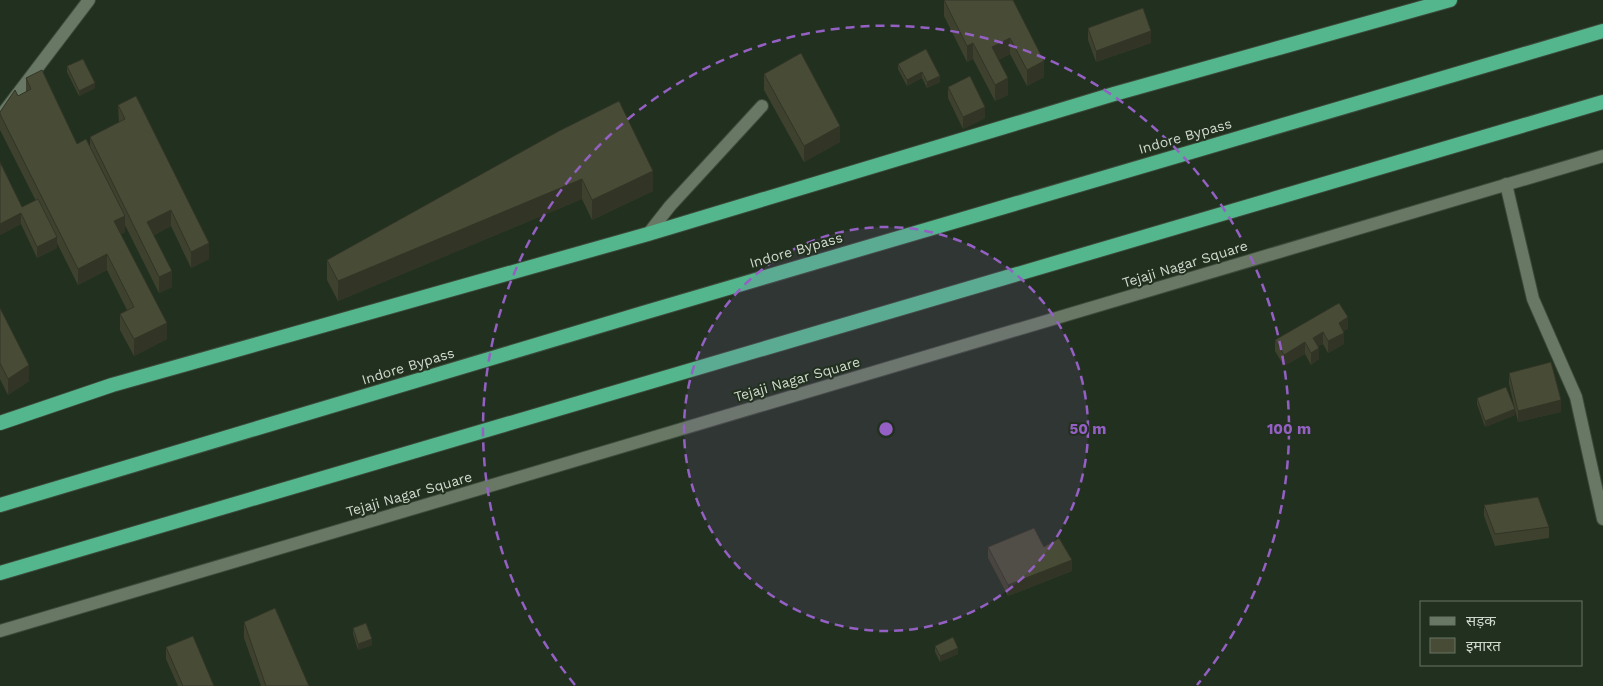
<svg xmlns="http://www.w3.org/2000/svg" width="1603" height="686" font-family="'Work Sans','Noto Sans Devanagari',sans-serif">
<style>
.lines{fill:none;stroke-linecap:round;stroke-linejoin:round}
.service-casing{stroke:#3e4a3c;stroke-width:14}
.minor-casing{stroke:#3e4a3c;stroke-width:14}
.tertiary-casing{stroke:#3e4a3c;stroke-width:14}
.trunk-casing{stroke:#3e4a3c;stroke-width:16}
.service{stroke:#687864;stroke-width:12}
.minor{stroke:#687864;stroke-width:12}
.tertiary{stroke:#687864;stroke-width:12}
.trunk{stroke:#54b68d;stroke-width:14}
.wall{fill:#3e412e}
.shaded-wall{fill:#323526}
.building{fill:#484c36;stroke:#323526}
.ring{fill:none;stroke:#9460c4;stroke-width:2.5;stroke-dasharray:9 6}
.labels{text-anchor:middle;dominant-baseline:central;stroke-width:4;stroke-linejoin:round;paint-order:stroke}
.street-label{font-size:14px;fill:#d0d9ce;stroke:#22301f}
.centre{fill:#9460c4;stroke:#22301f;stroke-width:2.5}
.ring-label{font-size:15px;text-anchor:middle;font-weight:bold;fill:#9460c4;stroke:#22301f;stroke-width:4;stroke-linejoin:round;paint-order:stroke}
</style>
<rect width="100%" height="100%" fill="#22301f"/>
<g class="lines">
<defs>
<path id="service" d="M1506 184 1533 299 1576 397 1603 519
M648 234 670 206 762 106"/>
<path id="minor" d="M0 117 89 0"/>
<path id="tertiary" d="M0 631 1603 156"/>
<path id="trunk" d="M0 423 112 385 648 234 1114 94 1450 0
M0 505 643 313 1603 31
M0 573 1603 102"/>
</defs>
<use href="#service" class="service-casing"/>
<use href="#minor" class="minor-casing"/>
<use href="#tertiary" class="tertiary-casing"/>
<use href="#trunk" class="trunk-casing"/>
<use href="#service" class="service"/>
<use href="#minor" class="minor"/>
<use href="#tertiary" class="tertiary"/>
<use href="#trunk" class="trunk"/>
</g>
<path class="wall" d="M944 0H1013L1044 77 1027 86 1010 54 998 60 1008 95 995 101 973 59 967 62 944 16Z
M1088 28 1151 43 1096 62 1088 40Z
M926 49 940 82 927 88 922 78 907 86 898 69V64Z
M67 66 95 88 79 96 67 72Z
M764 74 840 142 804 162 764 90Z
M26 78 77 144 90 146V137L119 123 118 105 209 259 191 268 171 226 154 235 172 287 159 293 125 225V232L121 234 167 339 134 356 120 330V314L127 310 107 270 78 285 57 243V248L37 258 21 224 0 235 22 207 36 201 0 130V112L18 96 26 92Z
M948 87 985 118 963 129 948 98Z
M559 131 653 191 592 220 582 199 338 301 327 280V260Z
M0 308 29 381 8 395 0 379Z
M1348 329 1343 331 1344 344 1328 353 1323 344 1318 346 1319 359 1311 365 1305 354 1284 366 1275 351V340Z
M1509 373 1561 412 1518 422 1509 384Z
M1477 398 1515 415 1485 427 1477 404Z
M1484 505 1549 527V538L1495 546 1484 516Z
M988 547H1044L1072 571 1008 596 988 558Z
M244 622 309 686H261L244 638Z
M353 628 372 645 358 650 353 634Z
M935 646 958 654 940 662 935 652Z
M166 647 214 686H178L166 659Z"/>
<path class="shaded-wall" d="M1151 31V43L1096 62V51Z
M1010 38V54L992 63V47Z
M973 43V59L967 62V46Z
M1044 61V77L1027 86V70Z
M922 72V78L907 86V80Z
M940 76V82L927 88V82Z
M1008 78V95L995 101V85Z
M95 83V88L79 96V91Z
M985 107V118L963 129V117Z
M840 126V142L804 162V146Z
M653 171V191L592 220V200Z
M582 179V199L338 301V281Z
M171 210V226L147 238V222Z
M21 213V224L0 235V224Z
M125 216V232L114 237V221Z
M57 237V248L37 258V247Z
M209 243V259L191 268V252Z
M107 254V270L78 285V269Z
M172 271V287L159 293V277Z
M1348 317V329L1339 334V323Z
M167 323V339L134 356V339Z
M1323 332V344L1313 349V338Z
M1344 333V344L1328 353V341Z
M1305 342V354L1284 366V355Z
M1319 348V359L1311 365V353Z
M29 365V381L8 395V379Z
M1561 400V412L1518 422V411Z
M1515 409V415L1485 427V421Z
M1072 560V571L1008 596V585Z
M372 639V645L358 650V644Z
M958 648V654L940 662V656Z"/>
<path class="building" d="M944 0H1013L1044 61 1027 70 1010 38 992 47 1008 78 995 85 973 43 967 46Z
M1143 8 1151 31 1096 51 1088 28Z
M926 49 940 76 927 82 922 72 907 80 898 64Z
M801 53 840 126 804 146 764 74Z
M83 59 95 83 79 91 67 66Z
M42 70 77 144 86 139 125 216 114 221 167 323 134 339 120 314 134 307 107 254 78 269 0 114V112L15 90 18 96 31 89 26 78Z
M970 76 985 107 963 117 948 87Z
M136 96 209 243 191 252 171 210 147 222 172 271 159 277 90 137 125 119 118 105Z
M619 101 653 171 592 200 582 179 338 281 327 260 559 131Z
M0 162 22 207 38 199 57 237 37 247 21 213 0 224Z
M1339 303 1348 317 1339 323 1344 333 1328 341 1323 332 1313 338 1319 348 1311 353 1305 342 1284 355 1275 340Z
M0 308 29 365 8 379 0 363Z
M1551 362 1561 400 1518 411 1509 373Z
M1506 387 1515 409 1485 421 1477 398Z
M1538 497 1549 527 1495 534 1484 505Z
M1034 528 1044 547 1059 538 1072 560 1008 585 988 547Z
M275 608 309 686H266L244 622Z
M366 623 372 639 358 644 353 628Z
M193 636 214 686H183L166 647Z
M953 637 958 648 940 656 935 646Z"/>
<circle cx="886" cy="429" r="202" fill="#9460c4" fill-opacity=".12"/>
<g class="ring">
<circle cx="886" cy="429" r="202"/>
<path d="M575 685A403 403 0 1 1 1197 685"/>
</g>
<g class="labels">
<g class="street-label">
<text transform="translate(1185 136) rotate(-16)">Indore Bypass</text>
<text transform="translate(796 250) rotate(-16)">Indore Bypass</text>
<text transform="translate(1185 264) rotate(-17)">Tejaji Nagar Square</text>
<text transform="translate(408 366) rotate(-17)">Indore Bypass</text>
<text transform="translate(797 379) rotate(-16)">Tejaji Nagar Square</text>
<text transform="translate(409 494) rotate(-16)">Tejaji Nagar Square</text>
</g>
</g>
<circle cx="886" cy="429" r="8" class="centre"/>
<g class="ring-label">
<text x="1088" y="434">50 m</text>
<text x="1289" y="434">100 m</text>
</g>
<rect x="1420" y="601" width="162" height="65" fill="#22301f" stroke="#687465"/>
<rect x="1430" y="617" width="25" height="8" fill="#687864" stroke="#687465"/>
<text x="1466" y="626" font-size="15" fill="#d0d9ce">सड़क</text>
<rect x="1430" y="638" width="25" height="15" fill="#484c36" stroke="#687465"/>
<text x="1466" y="651" font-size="15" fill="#d0d9ce">इमारत</text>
</svg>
